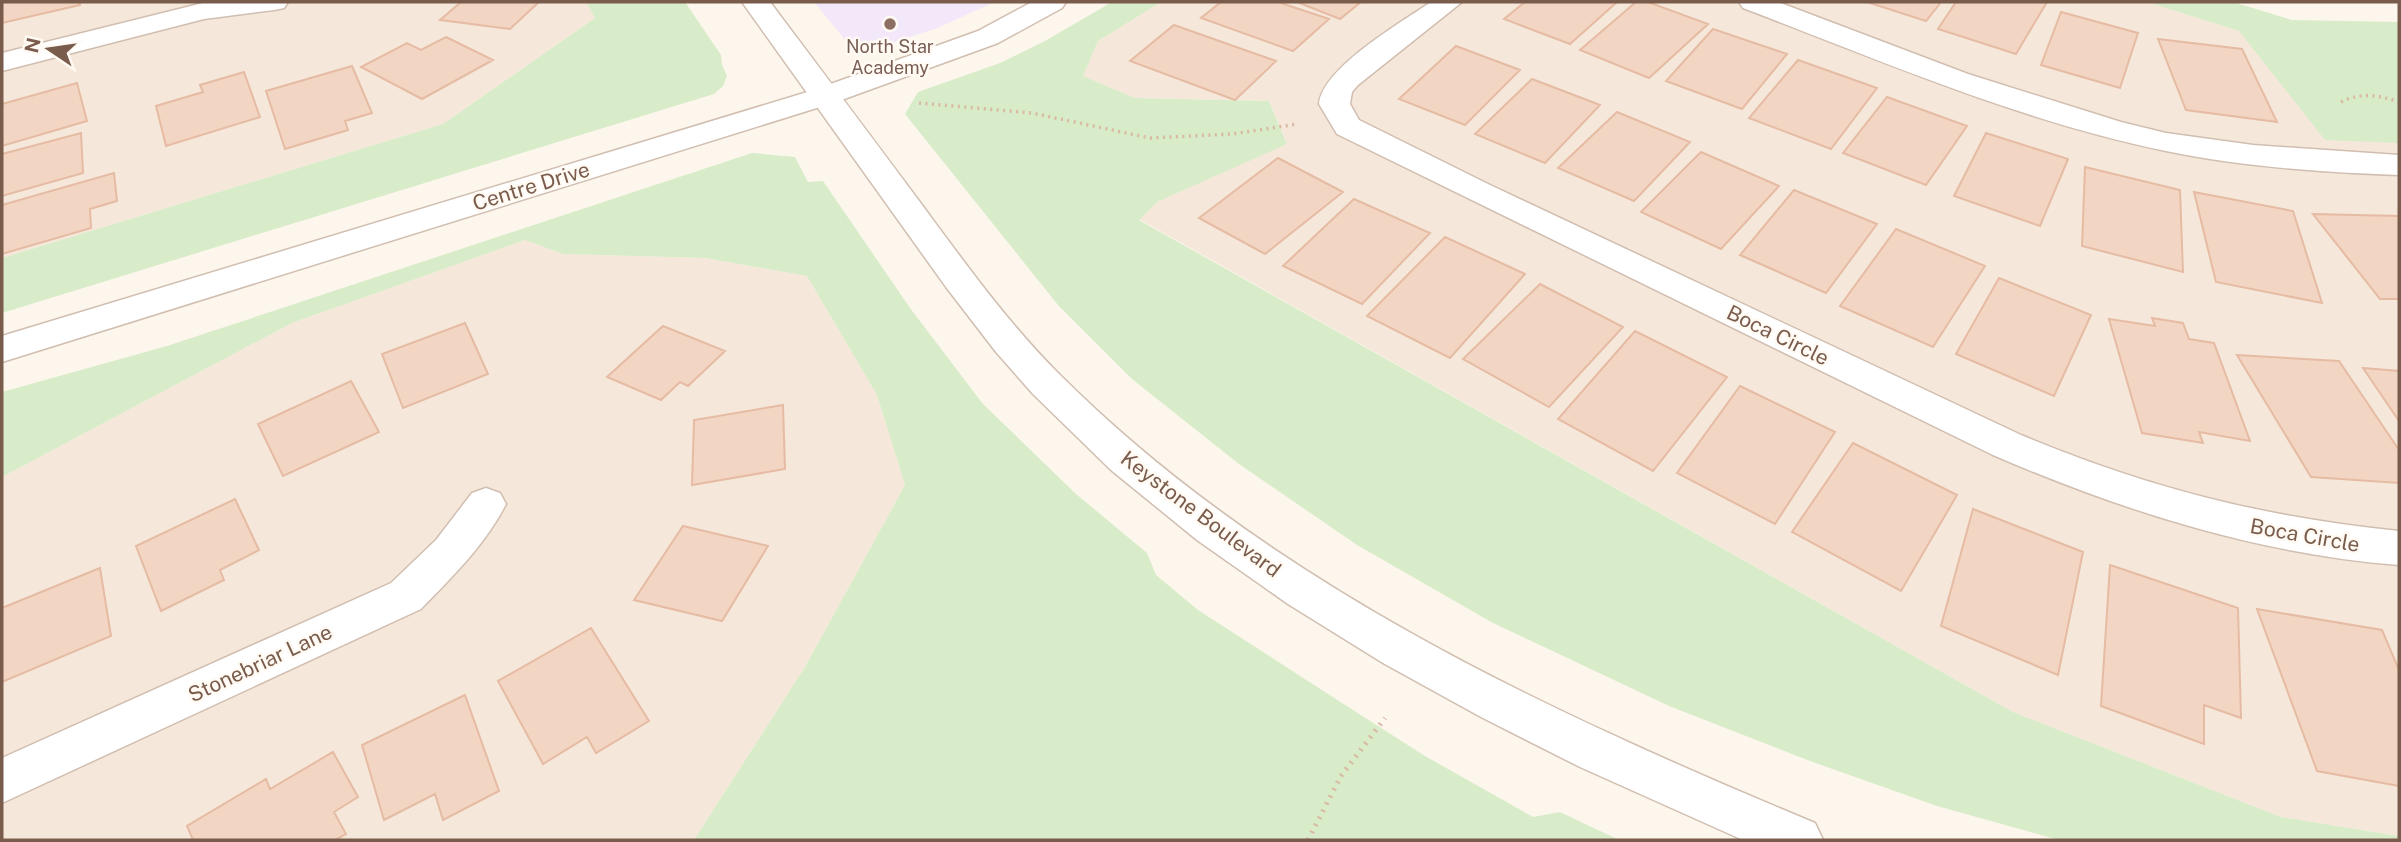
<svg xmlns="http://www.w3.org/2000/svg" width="2401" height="842" font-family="'Public Sans',sans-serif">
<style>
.residential{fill:#f5e8da}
.education{fill:#f3e8fa}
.green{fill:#d8ecc9}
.building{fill:#f3d5c3;stroke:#e6bba3;stroke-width:2}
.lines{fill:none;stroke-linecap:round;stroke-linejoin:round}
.minor-casing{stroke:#d1beb0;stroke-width:3}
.tertiary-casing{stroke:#d1beb0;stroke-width:3}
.path-far1{stroke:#d9b8a5;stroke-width:3.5;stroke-dasharray:2 4.5;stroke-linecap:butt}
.path{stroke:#d9b8a5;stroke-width:5;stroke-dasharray:2 6;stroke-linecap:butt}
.minor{fill:#fff;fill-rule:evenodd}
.tertiary{fill:#fff;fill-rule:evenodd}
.education-dot{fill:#8d6e63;stroke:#fffaf3;stroke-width:2.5}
.labels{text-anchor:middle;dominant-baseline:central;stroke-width:5;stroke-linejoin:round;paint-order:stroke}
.far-education-label{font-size:18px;fill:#785e54;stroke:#fffaf3}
.street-label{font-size:21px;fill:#7a5c4d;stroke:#fffaf3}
</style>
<rect width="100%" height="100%" fill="#fdf6ec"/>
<path class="residential" d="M2 2H586L595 18 443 124 2 258Z
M1161 2H2147L2239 31 2399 38V836L2281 817 2013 712 1139 219 1157 202 1287 143 1269 101 1135 98 1083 76 1098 41Z
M525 240 563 254 705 258 807 276 877 395 905 485 805 667 694 840H2V477L292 323Z"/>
<path class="education" d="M814 2H995L935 29 878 47 846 41Z"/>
<path class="green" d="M586 2H685L721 55 722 65 727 76 723 86 714 94 2 313V258L443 124 595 18Z
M1112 2H1161L1098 41 1083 76 1135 98 1269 101 1287 144 1157 202 1139 220 2013 712 2281 817 2399 836V840H2059L1937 806 1810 761 1669 706 1493 623 1357 545 1239 464 1132 379 1058 305 905 114 918 92 1000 63 1045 41Z
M2147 2H2233L2292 20 2399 22V143L2325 140 2239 31Z
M752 153 795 157 808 182 823 181 910 308 983 404 1076 494 1147 553 1156 575 1198 610 1342 703 1425 756 1533 817 1560 812 1619 840H694L805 667 905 485 877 395 807 276 705 258 563 254 525 240 292 323 2 477V392L167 346Z"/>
<path class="building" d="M2 2H79L80 5 2 23Z
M461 2H539L510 29 440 20Z
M1221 2H1278L1329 19 1293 51 1201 18Z
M1297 2H1361L1340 19Z
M1525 2H1617L1570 44 1504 19Z
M1636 2H1648L1708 24 1649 78 1580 50Z
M1867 2H1941L1926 21Z
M1956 2H2047L2016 54 1938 29Z
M2061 12 2138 33 2120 88 2041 65Z
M1174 25 1276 61 1235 100 1130 61Z
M1713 29 1787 54 1742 109 1666 81Z
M446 37 493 60 422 99 361 67 407 43 421 50Z
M2158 39 2242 49 2277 122 2186 110Z
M1456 46 1520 70 1465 125 1399 99Z
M1798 60 1877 88 1831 149 1749 118Z
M352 66 372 113 345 121 348 130 285 149 266 91Z
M244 72 260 117 166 146 156 106 203 92 200 85Z
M1532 79 1600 105 1545 163 1475 134Z
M77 83 87 121 2 146V104Z
M1887 97 1967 126 1926 185 1843 153Z
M1617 112 1690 142 1634 201 1558 168Z
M81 133 83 173 2 196V154Z
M1986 133 2068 159 2040 226 1954 196Z
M1701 152 1779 186 1721 249 1641 212Z
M1278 158 1343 192 1265 254 1199 218Z
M2085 167 2180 190 2183 272 2082 246Z
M114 173 117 201 90 209 91 228 2 254V205Z
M1794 190 1877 224 1826 293 1740 255Z
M2194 192 2293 211 2322 303 2216 282Z
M1354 199 1430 233 1362 304 1283 266Z
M2313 214 2399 216V299H2380Z
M1896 229 1985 266 1933 347 1840 306Z
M1445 237 1525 274 1450 358 1367 316Z
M1999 278 2091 315 2054 396 1956 354Z
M1540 284 1623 327 1549 407 1463 359Z
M2152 318 2183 323 2189 339 2214 343 2250 441 2199 432 2203 443 2142 433 2109 319 2155 326Z
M465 323 488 374 403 408 382 354Z
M663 326 725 351 688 386 680 382 661 400 607 377Z
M1635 331 1727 377 1653 471 1558 419Z
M2237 355 2339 361 2399 450V483L2311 477Z
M2363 368 2399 371V421Z
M351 381 379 432 283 476 258 424Z
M1740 386 1835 432 1775 524 1677 473Z
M783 405 785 469 692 485 694 420Z
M1853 443 1957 495 1901 591 1792 532Z
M235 499 259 550 220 570 224 580 161 611 136 546Z
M1973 509 2083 552 2058 675 1941 626Z
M683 526 768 546 722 621 634 600Z
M2110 565 2238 608 2241 718 2204 705V744L2101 706Z
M100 568 111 636 2 682V608Z
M2257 609 2382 630 2399 670V786L2317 771Z
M591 628 649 721 596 753 587 737 543 764 498 681Z
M465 695 499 791 443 820 435 794 384 820 362 745Z
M333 752 358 797 334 812 346 834 335 840H193L187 826 266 779 270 789Z"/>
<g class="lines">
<defs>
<path id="minor" d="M288 2 284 8 274 10 204 19 2 71V53L203 3Z
M1032 2H1066L1062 8 998 43 836 102 2 362V336L814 90 978 31Z
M1431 2H1462L1358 85 1352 92 1350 104 1359 120 1490 185 2021 435C2148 488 2262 517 2399 531V565C2258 554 2123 511 1993 455L1337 134 1319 104C1322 68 1402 22 1431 2Z
M1739 2H1778L1968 74 2121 122 2166 133 2253 145 2399 155V175C2322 172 2243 167 2166 151 2020 121 1882 61 1743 8Z
M486 488 500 493 506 504C485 545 453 576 421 609L2 803V758L391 583 436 540 472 493Z"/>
<path id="tertiary" d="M742 2H770C822 71 874 140 925 209 967 266 1009 324 1058 373 1269 584 1544 710 1815 823L1823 840H1743L1580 767 1481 717 1383 663 1288 604 1197 540 1111 470 1033 394 996 352 946 287Z"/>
</defs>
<use href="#minor" class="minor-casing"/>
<use href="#tertiary" class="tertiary-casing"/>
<path class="path-far1" d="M2341 102C2361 92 2379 95 2399 102
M919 103 1032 113 1150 138 1232 134 1298 124"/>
<path class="path" d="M1308 840 1341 776 1385 718"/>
<use href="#minor" class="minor"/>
<use href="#tertiary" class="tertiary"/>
</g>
<circle class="education-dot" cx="890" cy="24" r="7"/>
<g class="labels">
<g class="far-education-label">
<text x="890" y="46">North Star<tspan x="890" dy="21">Academy</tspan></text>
</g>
<g class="street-label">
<text transform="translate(531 186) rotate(-17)">Centre Drive</text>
<text transform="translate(1778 335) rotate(26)">Boca Circle</text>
<text transform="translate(1201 514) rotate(37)">Keystone Boulevard</text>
<text transform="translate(2305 535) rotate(10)">Boca Circle</text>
<text transform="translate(260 663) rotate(-25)">Stonebriar Lane</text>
</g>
</g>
<rect width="2401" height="842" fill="none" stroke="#7a5c4d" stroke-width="7"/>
<g transform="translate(49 49) rotate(283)" stroke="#fffaf3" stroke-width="5" paint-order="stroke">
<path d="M0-5L12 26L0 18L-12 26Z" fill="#7a5c4d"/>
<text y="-10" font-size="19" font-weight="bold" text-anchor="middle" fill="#7a5c4d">N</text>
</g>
</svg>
